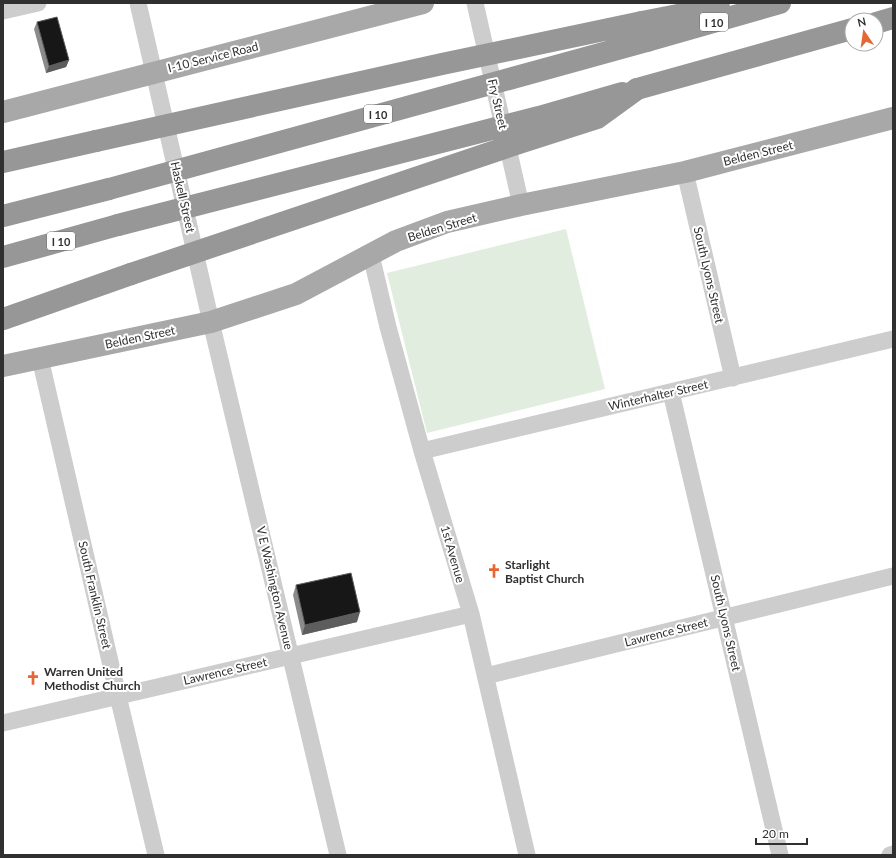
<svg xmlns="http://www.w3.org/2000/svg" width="896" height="858" font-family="Lato,sans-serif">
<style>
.green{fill:#e1edde}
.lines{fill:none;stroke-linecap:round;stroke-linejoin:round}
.minor{stroke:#cdcdcd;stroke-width:17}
.major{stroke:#a8a8a8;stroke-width:22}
.highway{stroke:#979797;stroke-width:22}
.highway-bridge{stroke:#979797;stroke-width:22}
.wall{fill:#8b8b8b}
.shaded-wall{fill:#5d5d5d}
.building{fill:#171717;stroke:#5d5d5d}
.labels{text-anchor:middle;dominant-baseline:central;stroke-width:4;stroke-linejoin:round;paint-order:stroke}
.shield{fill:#fff;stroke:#6e6e6e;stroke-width:1}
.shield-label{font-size:11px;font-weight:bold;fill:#303030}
.street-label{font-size:12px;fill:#303030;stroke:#fff}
.poi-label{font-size:12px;font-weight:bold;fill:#303030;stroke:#fff;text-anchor:start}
</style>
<rect width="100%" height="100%" fill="#fff"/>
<path class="green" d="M566 229 605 389 427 433 387 273Z"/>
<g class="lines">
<path class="minor" d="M138 3 211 322 338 855
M475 3 521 205
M3 11 38 3
M685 172 733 378
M371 255 388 327 422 451 471 614 527 855
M40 358 118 696 156 855
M671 392 780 855
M422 451 893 339
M486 676 893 576
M3 723 471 614
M890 855 893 854"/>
<path class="major" d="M3 112 423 3
M3 366 211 322 296 294 396 241 447 222 521 205 685 172 893 118"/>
<path class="highway" d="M642 22 719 7
M876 23 893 18
M647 41 780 3
M637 89 852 29
M3 162 96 141
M3 216 109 189
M3 257 118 225
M3 319 131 274"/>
<path class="highway-bridge" d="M96 141 442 64 642 22
M109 189 647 41
M118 225 539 117 622 93
M131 274 522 142 597 118 637 89"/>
</g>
<path class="wall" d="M37 22 69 60 66 67 46 73 34 29Z
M296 585 357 622 302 635 293 595Z"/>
<path class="shaded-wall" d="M69 60 66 67 46 73 49 66Z
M360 612 357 622 302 635 305 625Z"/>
<path class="building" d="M57 17 69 60 49 66 37 22Z
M351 573 360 612 305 625 296 585Z"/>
<defs>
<symbol id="church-bare" viewBox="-9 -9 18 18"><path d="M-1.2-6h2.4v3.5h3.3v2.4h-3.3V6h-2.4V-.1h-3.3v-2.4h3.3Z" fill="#e56734" stroke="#fff" stroke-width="2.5" paint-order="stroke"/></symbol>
</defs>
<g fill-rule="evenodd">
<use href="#church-bare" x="484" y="561" width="20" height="20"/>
<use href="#church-bare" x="23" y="668" width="20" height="20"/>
</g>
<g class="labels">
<g class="shield">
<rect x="700" y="13" width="28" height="18" rx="3"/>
<rect x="364" y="105" width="28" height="18" rx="3"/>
<rect x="47" y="232" width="28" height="18" rx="3"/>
</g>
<g class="shield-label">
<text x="714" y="22">I 10</text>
<text x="378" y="114">I 10</text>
<text x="61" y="241">I 10</text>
</g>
<g class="street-label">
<text transform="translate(213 57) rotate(-14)">I-10 Service Road</text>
<text transform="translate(498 104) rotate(77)">Fry Street</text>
<text transform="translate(758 153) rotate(-14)">Belden Street</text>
<text transform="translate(183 197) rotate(77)">Haskell Street</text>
<text transform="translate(442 227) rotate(-17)">Belden Street</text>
<text transform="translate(709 275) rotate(77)">South Lyons Street</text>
<text transform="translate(140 337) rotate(-12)">Belden Street</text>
<text transform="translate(658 395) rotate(-13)">Winterhalter Street</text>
<text transform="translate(453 554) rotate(74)">1st Avenue</text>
<text transform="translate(275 588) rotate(77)">V E Washington Avenue</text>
<text transform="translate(95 595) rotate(77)">South Franklin Street</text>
<text transform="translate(726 623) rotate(77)">South Lyons Street</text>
<text transform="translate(666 632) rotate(-14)">Lawrence Street</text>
<text transform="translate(225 671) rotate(-13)">Lawrence Street</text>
</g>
<g class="poi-label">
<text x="505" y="564">Starlight<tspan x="505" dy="14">Baptist Church</tspan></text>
<text x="44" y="671">Warren United<tspan x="44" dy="14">Methodist Church</tspan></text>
</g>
</g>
<rect width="896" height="858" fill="none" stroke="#303030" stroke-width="8"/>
<g transform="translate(864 32) rotate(347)"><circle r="19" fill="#ffffff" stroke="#acacac"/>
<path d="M0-3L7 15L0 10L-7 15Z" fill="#e56734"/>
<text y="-6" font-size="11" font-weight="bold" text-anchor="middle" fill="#303030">N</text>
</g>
<path d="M756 838v6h51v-6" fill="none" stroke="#303030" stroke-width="2"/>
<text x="762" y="838" font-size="12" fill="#303030" stroke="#ffffff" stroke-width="3" paint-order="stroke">20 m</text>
</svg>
